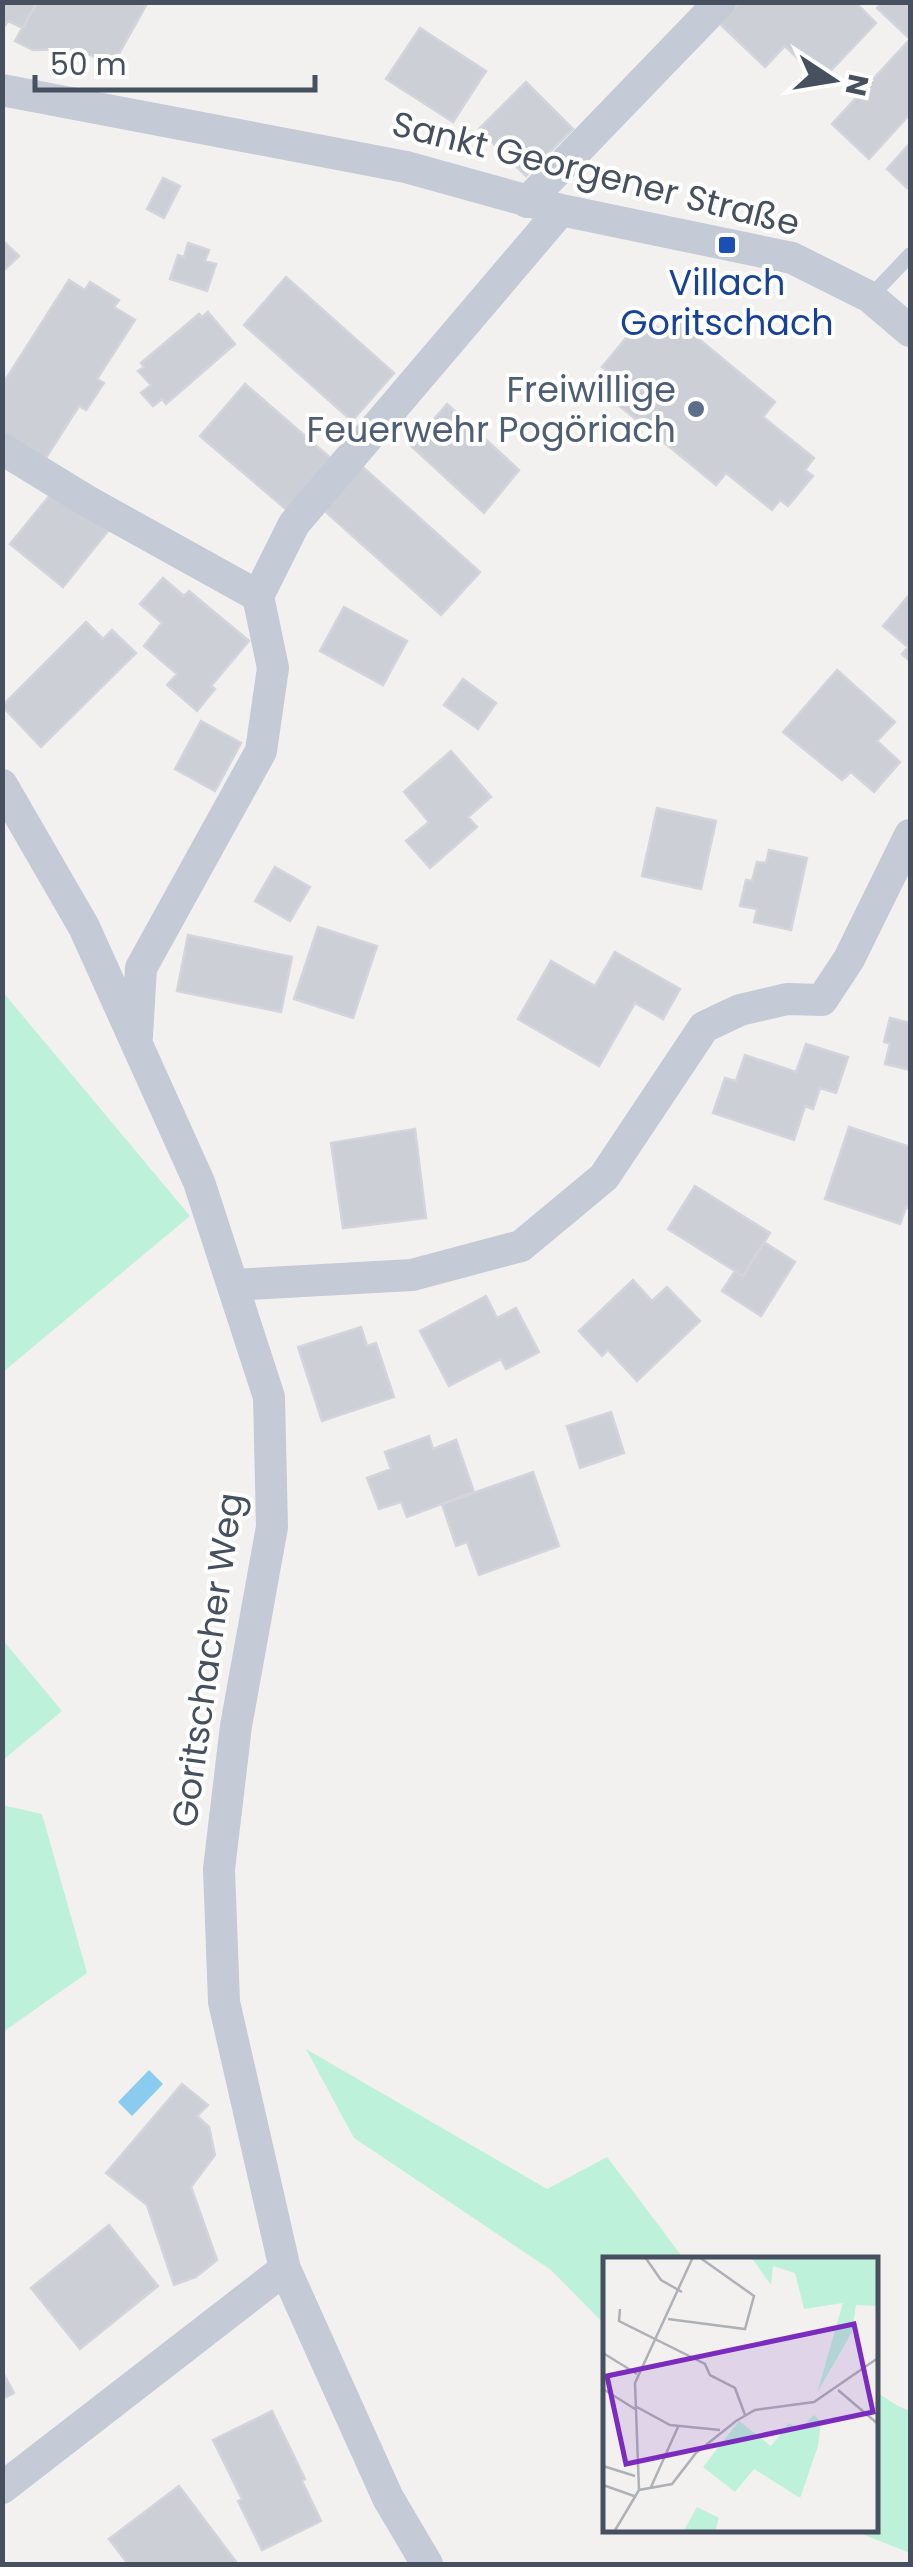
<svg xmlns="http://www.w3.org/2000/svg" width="913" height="2567" font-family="Poppins,sans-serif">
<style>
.green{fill:#bef1d9}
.water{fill:#8accf0}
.building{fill:#cccfd6;stroke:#d4d5dc;stroke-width:2.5}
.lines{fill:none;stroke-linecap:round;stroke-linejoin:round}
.lane{stroke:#c4cad6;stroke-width:15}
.street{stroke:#c4cad6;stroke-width:32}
.transit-dot{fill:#1a4fb4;stroke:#fff;stroke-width:4}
.service-dot{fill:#5c6f8a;stroke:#fff;stroke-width:4}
.labels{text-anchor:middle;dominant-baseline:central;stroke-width:8;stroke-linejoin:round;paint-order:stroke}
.street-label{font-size:35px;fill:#47505f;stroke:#fff}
.transit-label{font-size:35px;fill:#164399;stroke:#fff}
.service-label{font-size:35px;fill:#4e5e75;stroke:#fff;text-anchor:end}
.inset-road{fill:none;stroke:#aeb1b6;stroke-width:2.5}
.view{fill:#7b2cbf;fill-opacity:0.15;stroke:#7b2cbf;stroke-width:5}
.inset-edge{fill:none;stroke:#47505f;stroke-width:5}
</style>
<rect width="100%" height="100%" fill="#f3f1f0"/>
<path class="green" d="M2 991 190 1216 3 1372H2Z
M2 1639 62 1711 3 1760H2Z
M2 1805 42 1814 87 1973 3 2032Z
M306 2049 547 2189 607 2157 684 2259 606 2260 605 2325 551 2270 354 2138Z
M876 2392 898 2406 910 2411V2553L852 2530H876Z"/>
<path class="water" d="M149 2070 163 2084 132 2116 118 2102Z"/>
<path class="building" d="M2 2H37L23 28 8 21 2 30Z
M37 2H148L112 66 78 49 33 50 15 41Z
M740 2H855L876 23 821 81 785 46 765 67 720 24Z
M883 2H910V114L869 159 832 124 910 39 877 8Z
M420 28 486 71 453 122 386 79Z
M526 82 573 129 526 176 479 129Z
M910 143V184L907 188 887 169Z
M163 178 180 186 164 218 147 209Z
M2 240 19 256 2 272Z
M188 243 209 250 205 261 216 264 207 291 170 279 178 255 184 257Z
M286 277 394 373 352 421 244 325Z
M69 280 85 290 90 282 119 300 114 307 135 320 97 379 104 383 86 410 79 406 42 464 2 439V385Z
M208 312 235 344 166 404 162 399 153 406 141 393 151 385 138 371 144 367 141 363 199 314 202 317Z
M644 316 666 334 676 320 775 402 763 417 814 458 805 470 813 476 788 506 780 500 772 510 726 473 716 485 611 399 623 384 602 367Z
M245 384 333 460 288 511 200 436Z
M447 404 519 470 484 513 411 446Z
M356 461 480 572 441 615 318 505Z
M55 489 108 531 63 587 10 544Z
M163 578 184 596 189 591 249 641 211 686 215 689 197 711 167 685 177 674 144 646 162 623 140 604Z
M910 594V661L902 654 908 647 883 626Z
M344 607 407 641 383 685 320 651Z
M86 622 103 639 112 630 136 653 41 747 2 706Z
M837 670 895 722 877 741 900 762 874 792 851 772 842 780 783 732Z
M463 679 496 703 478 729 444 705Z
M201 721 241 743 215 791 175 769Z
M451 751 491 797 468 817 477 827 430 868 406 841 429 822 404 792Z
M657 808 716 821 701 889 642 876Z
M769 850 807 858 791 930 754 922 757 909 740 906 746 880 752 881 757 862 766 863Z
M275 867 310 887 290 921 255 901Z
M318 927 377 946 353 1018 294 999Z
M188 935 292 957 281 1012 177 991Z
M615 952 680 989 663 1019 635 1003 599 1066 518 1019 551 961 595 986Z
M890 1018 910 1023V1070L885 1064 890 1043 884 1042Z
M806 1044 848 1057 836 1093 820 1088 813 1109 805 1106 794 1140 713 1113 725 1078 736 1081 745 1055 796 1072Z
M849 1127 910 1147V1209L906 1207 900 1224 825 1199Z
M415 1129 426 1218 343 1228 331 1143Z
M695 1186 770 1233 743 1276 668 1229Z
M764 1242 795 1262 761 1316 722 1291 735 1271 743 1276Z
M633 1280 652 1301 667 1287 700 1321 637 1381 608 1350 602 1356 579 1331Z
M486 1296 497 1318 516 1308 539 1352 506 1369 501 1359 449 1386 420 1331Z
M361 1327 367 1346 376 1343 394 1397 322 1421 298 1347Z
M611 1412 624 1453 580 1468 567 1426Z
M429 1436 433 1449 456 1440 474 1492 407 1517 401 1502 379 1509 367 1478 391 1469 385 1452Z
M533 1472 559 1546 479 1575 467 1542 456 1546 442 1504Z
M182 2084 208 2105 197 2116 209 2127 215 2155 191 2187 217 2260 196 2277 174 2285 147 2205 106 2173Z
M109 2225 158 2286 80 2349 31 2288Z
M2 2371 14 2393 2 2399Z
M272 2411 305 2479 302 2481 321 2521 262 2550 238 2501 242 2499 213 2440Z
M179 2486 237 2563 234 2564H128L109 2539Z"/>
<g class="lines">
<path class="lane" d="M870 297 910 255"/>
<path class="street" d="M2 90 406 167 561 210 792 258 870 297 910 331
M527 202 720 2
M2 449 87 501 258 596
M2 785 84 927 199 1182 269 1397 272 1527 236 1726 219 1869 224 2002 285 2269 388 2498 427 2564
M137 1036 141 968 261 751 273 668 258 596 294 524 561 210
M233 1285 412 1275 521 1246 604 1177 704 1027 740 1010 787 999 822 1000 849 959 910 835
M2 2488 285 2269"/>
</g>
<rect class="transit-dot" x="717" y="235" width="20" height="20" rx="5"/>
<circle class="service-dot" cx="696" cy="409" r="10"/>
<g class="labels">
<g class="street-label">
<text transform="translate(596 173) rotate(14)">Sankt Georgener Straße</text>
<text transform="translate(207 1660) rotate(-82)">Goritschacher Weg</text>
</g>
<g class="transit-label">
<text x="727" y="282">Villach<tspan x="727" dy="40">Goritschach</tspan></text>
</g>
<g class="service-label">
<text x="676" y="389">Freiwillige<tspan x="676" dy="40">Feuerwehr Pogöriach</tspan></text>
</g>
</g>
<g transform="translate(603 2257)">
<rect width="275" height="275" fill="#f3f1f0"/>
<path d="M148 0H275V49L253 48 249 75 214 136 240 46 201 52 192 16 170 9 168 28ZM211 158 218 165 215 189 197 241 151 212 132 235 100 210 136 164 168 189 186 166 196 173ZM94 250 116 261 112 275H80Z" fill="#bef1d9"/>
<path class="inset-road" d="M42 0 58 23 79 35M17 52 16 64 102 107 107 118 132 131 142 158M65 62 142 72 151 39 96 0M0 96 34 117M0 132 32 152M235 133 275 167M32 149 67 168 117 173M0 209 32 219M0 228 31 239M48 230 75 170M36 233 32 126 90 0M11 275 36 233 69 227 93 196 133 164 152 153 211 145 275 101"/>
<path class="view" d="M251 67 270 155 23 207 4 119Z"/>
<rect width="275" height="275" class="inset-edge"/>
</g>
<rect width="913" height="2567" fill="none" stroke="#47505f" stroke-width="10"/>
<g transform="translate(833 80) rotate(102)" stroke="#ffffff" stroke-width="8" paint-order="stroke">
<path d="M0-8L18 38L0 25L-18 38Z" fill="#47505f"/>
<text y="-15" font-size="28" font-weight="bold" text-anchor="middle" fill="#47505f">N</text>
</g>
<path d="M35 75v15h280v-15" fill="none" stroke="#47505f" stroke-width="5"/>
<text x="50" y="75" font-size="30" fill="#47505f" stroke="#ffffff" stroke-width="8" paint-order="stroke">50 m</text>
</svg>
